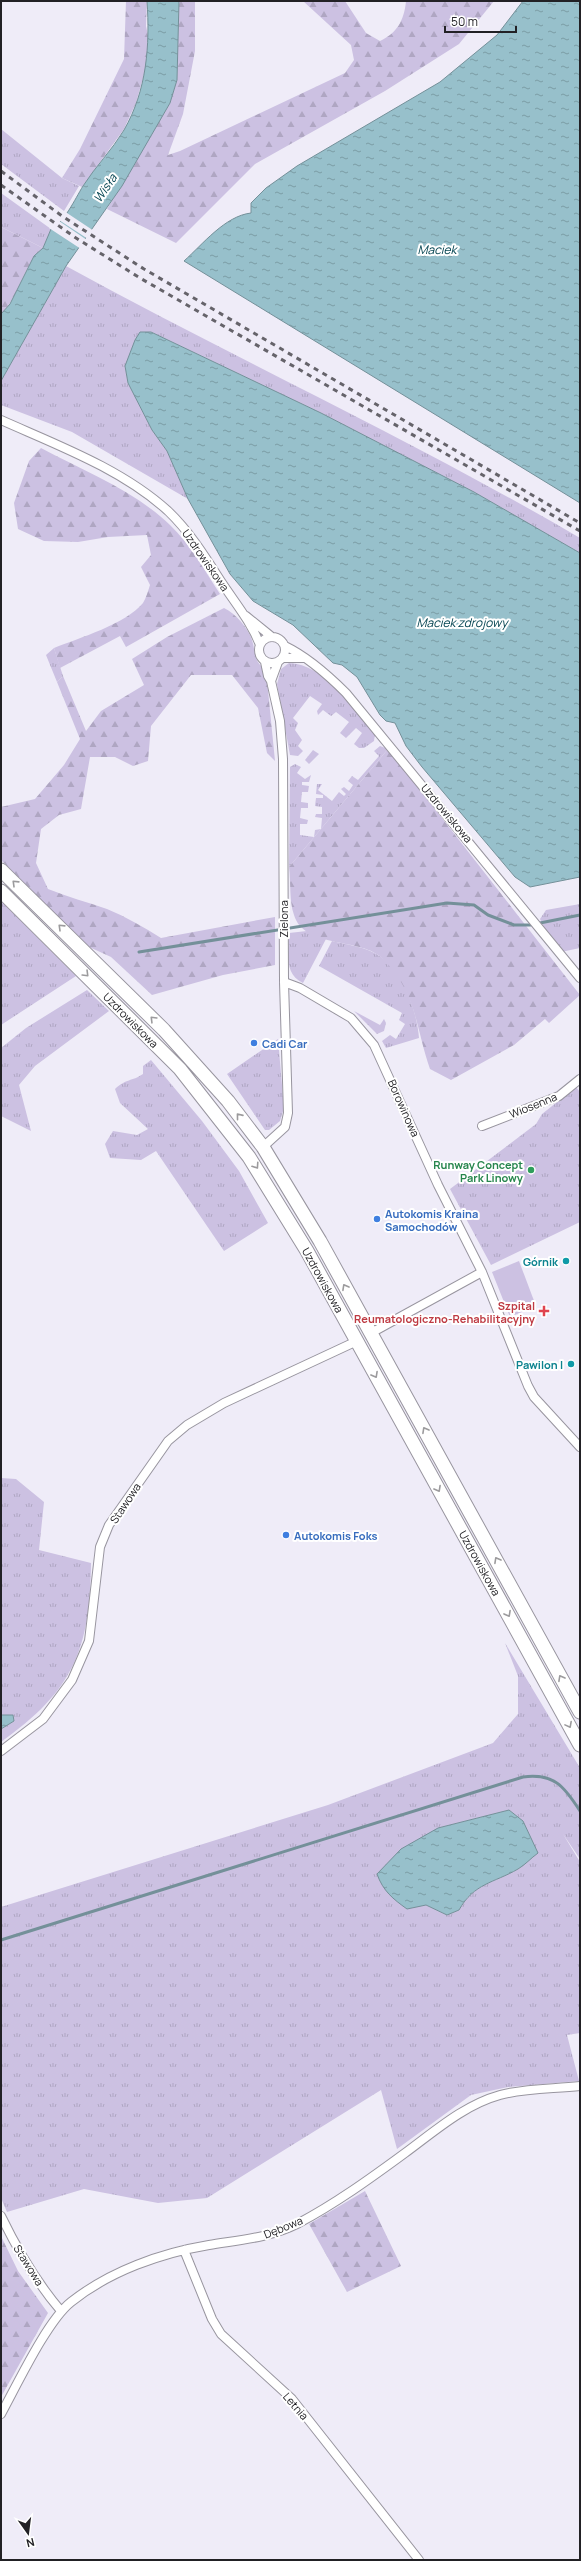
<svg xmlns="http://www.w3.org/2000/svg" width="581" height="2561" font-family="Manrope,sans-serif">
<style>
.grass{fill:url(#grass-tufts);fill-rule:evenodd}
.forest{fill:url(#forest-firs)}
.garden{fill:#ccc1e2}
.water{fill:url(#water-ripples);stroke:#749099}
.pier{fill:#efecf8}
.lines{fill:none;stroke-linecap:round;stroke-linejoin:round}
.stream{stroke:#749099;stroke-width:3}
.street-casing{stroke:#98959f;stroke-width:10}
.primary-casing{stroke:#98959f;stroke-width:15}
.street{stroke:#fff;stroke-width:8}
.primary{stroke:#fff;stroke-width:13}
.rail{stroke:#65636a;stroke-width:3;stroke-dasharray:5 5;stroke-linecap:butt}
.oneway{stroke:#9c9b9d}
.shop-dot{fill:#3f7fe0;stroke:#fff;stroke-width:1.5}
.leisure-dot{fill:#2e9e5b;stroke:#fff;stroke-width:1.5}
.culture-dot{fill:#0f9aa8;stroke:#fff;stroke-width:1.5}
.health-dot{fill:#e0444e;stroke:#fff;stroke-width:1.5}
.labels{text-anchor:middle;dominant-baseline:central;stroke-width:4;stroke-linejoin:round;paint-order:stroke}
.street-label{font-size:11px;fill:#222125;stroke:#fff}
.shop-label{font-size:11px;font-weight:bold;fill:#366cbe;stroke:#fff;text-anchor:start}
.leisure-label{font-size:11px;font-weight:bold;fill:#27864d;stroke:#fff;text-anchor:end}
.culture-label{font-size:11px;font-weight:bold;fill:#0d838f;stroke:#fff;text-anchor:end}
.health-label{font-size:11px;font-weight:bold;fill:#be3a42;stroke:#fff;text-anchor:end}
.water-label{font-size:12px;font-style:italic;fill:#064552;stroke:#fff}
</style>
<defs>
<pattern id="grass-tufts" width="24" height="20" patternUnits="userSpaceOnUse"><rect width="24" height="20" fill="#ccc1e2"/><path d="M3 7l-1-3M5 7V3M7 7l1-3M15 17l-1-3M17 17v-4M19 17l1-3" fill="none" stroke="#afa6c2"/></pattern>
<pattern id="forest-firs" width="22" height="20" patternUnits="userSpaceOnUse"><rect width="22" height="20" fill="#ccc1e2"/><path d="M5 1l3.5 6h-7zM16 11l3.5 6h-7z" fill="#afa6c2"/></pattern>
<pattern id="water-ripples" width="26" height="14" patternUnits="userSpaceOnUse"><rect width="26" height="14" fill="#97c0cb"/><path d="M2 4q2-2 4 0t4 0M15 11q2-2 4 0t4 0" fill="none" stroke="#7b9ca5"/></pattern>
</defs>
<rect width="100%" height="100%" fill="#efecf8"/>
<path class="grass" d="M1 129 62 178 79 186 64 211 1 164Z
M1 193 51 229 43 248 1 227Z
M66 266C236 359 413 440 580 538V553L474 492 321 413 151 332 125 366 128 383 152 430 167 451 188 499 72 432 1 405V381Z
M54 648 63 676 57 682 46 655Z
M289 663C324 664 355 709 375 734L374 741 364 748H359L354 744 362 733 356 728 346 738 340 733 349 722 336 712 331 716 323 710 318 715 317 711 322 704 310 696 293 718 298 723 295 730 302 740 298 746 303 751 298 756 290 755 277 684 281 669Z
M380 746 388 749 289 867 290 767 295 764 301 767 297 773 305 779 311 775 309 782H302V785L309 786 308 792H302L301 802 308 803V808H301L300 818 308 820 307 824H300V835L314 837 315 830 321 829 322 818 315 817 316 814H322V807L315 806 316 798H323V795L316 794 317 784H322L318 790 332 801 339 792 344 796 346 794 341 789 344 787 349 791 353 785 348 781 352 776 358 780 379 756 374 751Z
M313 750 319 754 309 764 305 760Z
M1 901 76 976 1 1025Z
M580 904V948L561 952 547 933 540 919 546 910Z
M307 931 326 939 303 983C283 973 289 953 289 933Z
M332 941C349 945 367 947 381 957 404 973 417 1012 419 1038L386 1048 382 1041 390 1035 396 1039 405 1024 399 1020 402 1013 319 966Z
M87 990 109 1011 35 1066 19 1085 31 1131 1 1116V1048L26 1028Z
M354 1011 380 1025 384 1019 386 1023 384 1031 377 1034Z
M278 1039 284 1108 280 1121 269 1130H265L227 1074Z
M151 1060 202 1121 239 1171 268 1223 224 1251 156 1151 141 1160 110 1158 105 1144 113 1131 137 1135 148 1129 120 1103 115 1089C127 1078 131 1082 143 1074V1066Z
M576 1087 580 1092V1222L491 1265 450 1189 536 1124 542 1114Z
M1 1478 16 1479 44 1502 39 1550 91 1563C90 1650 73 1691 1 1742V1729L14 1721 13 1715H1Z
M505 1643 580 1768V1859L563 1834 580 1862V2033L567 2035 579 2081 508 2087 471 2095 397 2149 381 2090 207 2198 158 2203 84 2189 7 2212 1 2198V1907L328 1805 493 1743 518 1714V1676ZM509 1810 523 1821 537 1853C531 1858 525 1865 518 1869 493 1883 474 1883 459 1910L447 1915 426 1905 438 1828Z"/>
<path class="forest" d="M126 1H147L146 26 149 40 147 64 136 103 124 129 82 187 62 178 80 149 124 59Z
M179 1H195V51L183 114 168 155 180 151 345 73 354 60 351 45 303 1H345L366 33 380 41C397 33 404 21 406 1H494L459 44 385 91 255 164 176 243 107 209 170 103 177 80Z
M1 227 43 248C23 265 20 296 1 314Z
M41 448C84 471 135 491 170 525 190 544 205 571 220 594L126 647 120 636 60 668 54 648C79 638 126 624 143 603 146 598 148 591 150 585L141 567 151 555 147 535 108 537 78 542 44 541 18 529 14 503 29 461Z
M224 608C236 614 248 628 252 640 256 653 253 661 266 670L275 761 267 753 258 708 232 675H191L151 726 148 761 133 766 115 757H90L81 809 59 815 41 829 36 863 48 889C68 897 87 902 107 909 126 917 144 927 161 938L275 917V965L223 975 152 995 111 957 87 946 1 860V807L35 799 64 765 80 739 57 682 63 676 86 731 101 711 144 685 132 659 167 637Z
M388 749 580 995 549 1023 545 1019 514 1045 451 1080 430 1069C415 1026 417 993 383 959 362 937 304 949 294 915 289 901 291 882 289 867Z
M365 2191 401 2266 347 2292 309 2224Z
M1 2236 18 2271 48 2313 1 2397Z"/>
<path class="garden" d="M519 1261 536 1306 510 1317 492 1272Z"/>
<path class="water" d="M147 1H179L177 80 170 103 122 186 66 266 1 381V314L10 304 34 256 43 248 51 229C64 223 75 199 83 186 95 167 112 150 124 130 147 90 150 45 147 1Z
M523 1H580V503L184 261C203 244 225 216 251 213V203L266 188 297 166 440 82 497 35Z
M140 332H151L321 413 474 492 580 553V877L530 887 515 877 422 767 406 746 395 723 386 721 380 715 357 677 342 665 333 663 293 625 253 601 230 574 188 499 167 451 152 430 128 383 125 366 135 340Z
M1 1715H13L14 1721 1 1729Z
M509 1810 523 1821 538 1853C531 1858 525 1865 518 1869 494 1883 474 1883 459 1910L447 1915 426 1905 407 1909C393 1899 383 1891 377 1874L401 1849 438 1828Z"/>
<path class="pier" d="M64 211 94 231 88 239 59 220Z
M59 221 87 240 81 249 49 228Z"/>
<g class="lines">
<path class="stream" d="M139 952 447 903 474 905 488 915 514 925H530L580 915
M1 1940 523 1777C554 1773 564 1786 580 1811"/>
<defs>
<path id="street" d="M1 420C57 445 122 469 168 511 190 532 206 558 222 583 236 604 251 622 260 645
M246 616 272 637
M259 650a13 13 0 1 1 26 0a13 13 0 1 1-26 0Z
M285 646C308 657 328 675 346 693L580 978
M284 658H304
M271 681 278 662
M284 982 300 988 351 1018 374 1045 438 1185 482 1272 528 1386 534 1397 580 1447
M482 1126 559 1096 580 1079
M263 1147 285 1127 288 1113 284 982 283 759 280 721 271 681 268 676 265 662
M371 1333 482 1272
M1 1751 43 1719 72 1680 89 1641 100 1547 109 1525 168 1441 187 1425 224 1403 357 1341
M1 2216C17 2249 37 2283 61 2311
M184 2250 212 2319 221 2334 292 2399 419 2560
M1 2414C17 2385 47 2321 71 2302 110 2271 161 2253 209 2245 239 2240 269 2238 297 2224 335 2204 371 2178 405 2153 435 2131 464 2105 500 2095 526 2088 554 2089 580 2086"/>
<path id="primary" d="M1 870 164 1030 228 1101 263 1147 320 1241 580 1712
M1 891 180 1069 249 1157 307 1251 580 1745"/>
</defs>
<use href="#street" class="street-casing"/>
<use href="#primary" class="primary-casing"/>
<use href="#street" class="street"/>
<use href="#primary" class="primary"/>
<path class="rail" d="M1 171 62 216 144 269 580 523
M1 185 76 238 140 278 580 531"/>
</g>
<defs><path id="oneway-chevron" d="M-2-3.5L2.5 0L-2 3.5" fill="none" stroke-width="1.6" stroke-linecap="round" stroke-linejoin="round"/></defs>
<g class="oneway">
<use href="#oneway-chevron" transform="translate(15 883) rotate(-136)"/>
<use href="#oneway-chevron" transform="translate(61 927) rotate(-136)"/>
<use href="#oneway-chevron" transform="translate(86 974) rotate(45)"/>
<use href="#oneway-chevron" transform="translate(153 1019) rotate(-135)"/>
<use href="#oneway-chevron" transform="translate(239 1116) rotate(-129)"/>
<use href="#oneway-chevron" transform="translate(256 1166) rotate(56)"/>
<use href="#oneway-chevron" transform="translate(345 1287) rotate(-119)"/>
<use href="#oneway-chevron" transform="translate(375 1375) rotate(61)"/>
<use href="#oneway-chevron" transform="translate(425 1430) rotate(-119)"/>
<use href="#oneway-chevron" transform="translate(438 1489) rotate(61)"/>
<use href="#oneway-chevron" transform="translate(497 1560) rotate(-119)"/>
<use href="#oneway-chevron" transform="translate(508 1614) rotate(61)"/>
<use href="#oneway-chevron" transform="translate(561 1678) rotate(-119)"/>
<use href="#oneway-chevron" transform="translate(569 1725) rotate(62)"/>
</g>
<g class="shop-dot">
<circle cx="254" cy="1043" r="4"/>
<circle cx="377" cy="1219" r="4"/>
<circle cx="286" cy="1535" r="4"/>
</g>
<circle class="leisure-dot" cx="531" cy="1170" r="4"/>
<g class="culture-dot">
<circle cx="566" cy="1261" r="4"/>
<circle cx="571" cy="1364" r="4"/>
</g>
<path class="health-dot" d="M542 1305h4v4h4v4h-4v4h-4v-4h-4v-4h4z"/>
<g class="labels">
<g class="street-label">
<text transform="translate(206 560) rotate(55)">Uzdrowiskowa</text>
<text transform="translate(447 813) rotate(50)">Uzdrowiskowa</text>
<text transform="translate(283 919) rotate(-90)">Zielona</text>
<text transform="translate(131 1020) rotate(45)">Uzdrowiskowa</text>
<text transform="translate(533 1105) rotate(-22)">Wiosenna</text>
<text transform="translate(404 1108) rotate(66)">Borowinowa</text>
<text transform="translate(323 1280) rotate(61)">Uzdrowiskowa</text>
<text transform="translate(125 1503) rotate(-56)">Stawowa</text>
<text transform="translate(480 1563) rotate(61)">Uzdrowiskowa</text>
<text transform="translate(283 2227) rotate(-22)">Dębowa</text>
<text transform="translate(29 2265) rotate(58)">Stawowa</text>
<text transform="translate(296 2406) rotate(49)">Letnia</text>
</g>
<g class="shop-label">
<text x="262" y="1043">Cadi Car</text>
<text x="385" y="1213">Autokomis Kraina<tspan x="385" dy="13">Samochodów</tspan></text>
<text x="294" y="1535">Autokomis Foks</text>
</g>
<g class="leisure-label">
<text x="523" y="1164">Runway Concept<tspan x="523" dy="13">Park Linowy</tspan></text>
</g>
<g class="culture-label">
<text x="558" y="1261">Górnik</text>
<text x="563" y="1364">Pawilon I</text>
</g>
<g class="health-label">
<text x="535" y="1305">Szpital<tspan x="535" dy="13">Reumatologiczno-Rehabilitacyjny</tspan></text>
</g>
<g class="water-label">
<text transform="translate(105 188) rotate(-56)">Wisła</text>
<text x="437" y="249">Maciek</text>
<text x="462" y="622">Maciek zdrojowy</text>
</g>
</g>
<rect width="581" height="2561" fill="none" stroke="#222125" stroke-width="4"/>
<g transform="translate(28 2533) rotate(166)" stroke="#ffffff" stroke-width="3" paint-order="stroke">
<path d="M0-3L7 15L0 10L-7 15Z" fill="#222125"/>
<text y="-6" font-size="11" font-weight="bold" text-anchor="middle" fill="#222125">N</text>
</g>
<path d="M445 26v6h71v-6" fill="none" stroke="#222125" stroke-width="2"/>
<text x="451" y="26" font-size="12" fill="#222125" stroke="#ffffff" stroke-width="3" paint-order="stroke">50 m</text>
</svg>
